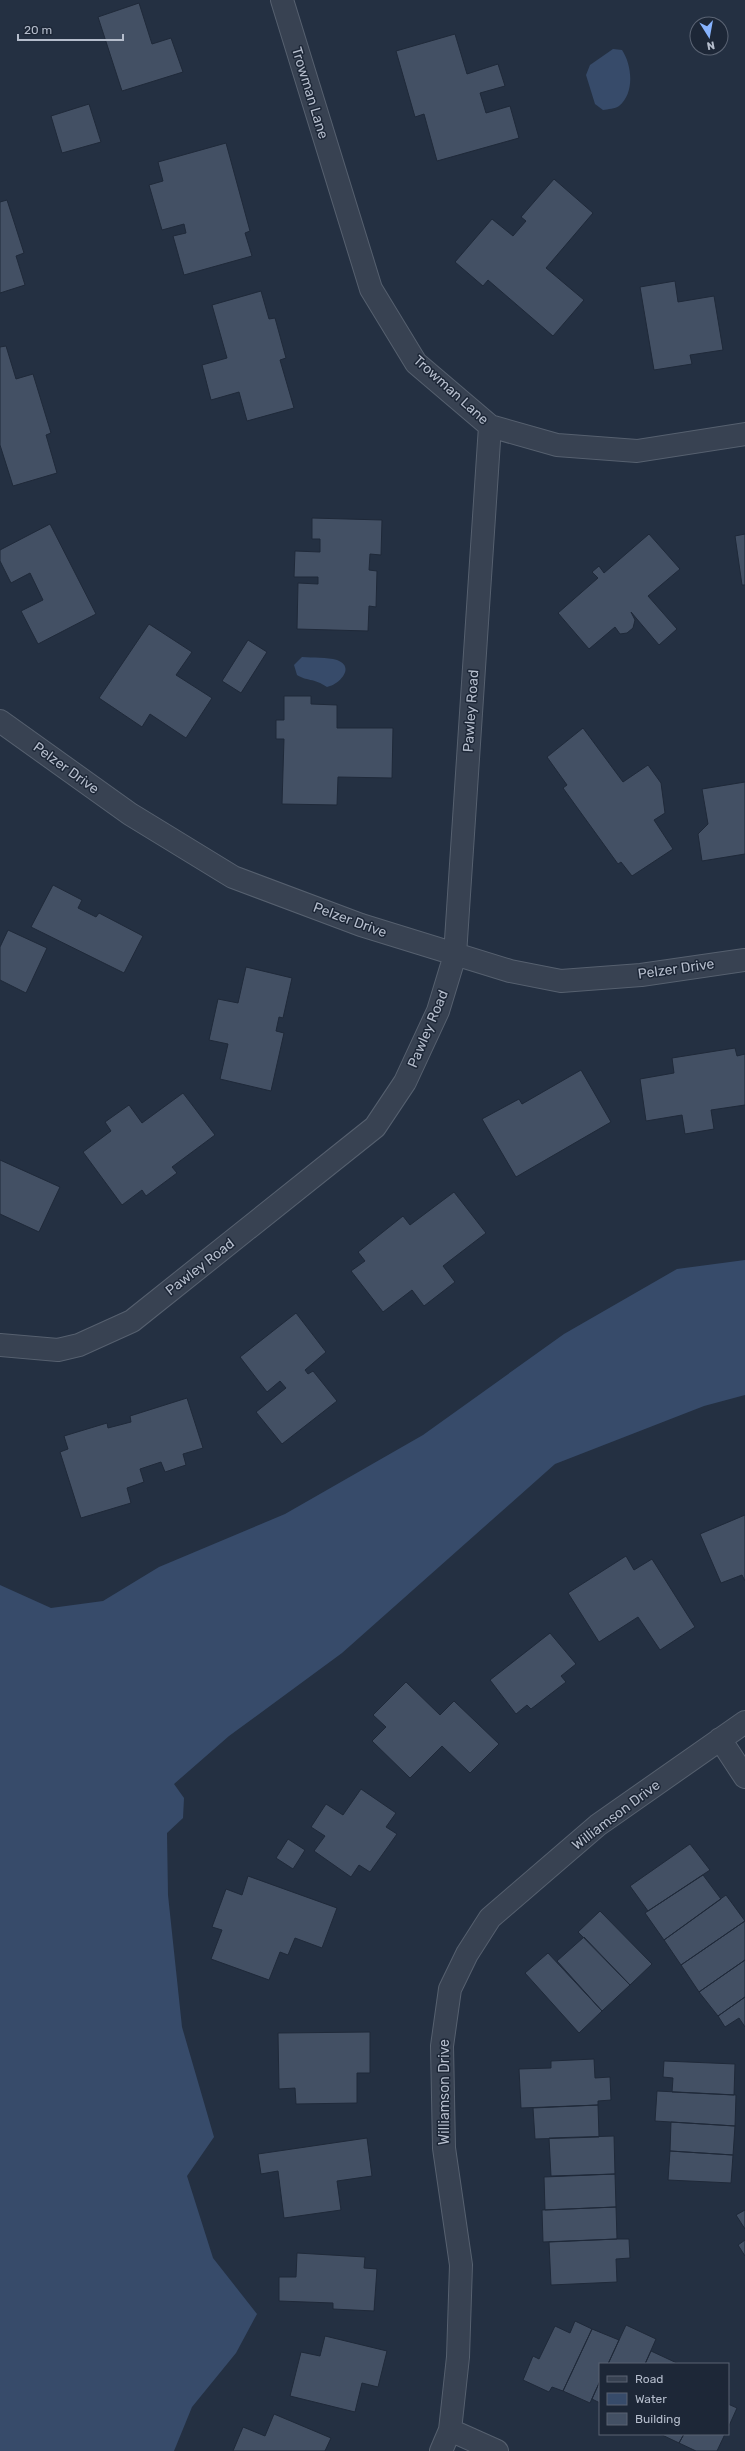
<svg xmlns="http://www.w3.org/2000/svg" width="745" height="2451" font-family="Rubik,sans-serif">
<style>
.water{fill:#374b6a}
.building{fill:#435064;stroke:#1f2939}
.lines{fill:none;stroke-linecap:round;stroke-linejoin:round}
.minor-casing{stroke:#56606f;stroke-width:24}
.minor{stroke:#384252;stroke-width:22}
.labels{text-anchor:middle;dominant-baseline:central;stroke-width:3;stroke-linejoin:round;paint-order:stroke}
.street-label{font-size:14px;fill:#b5bdcc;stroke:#1d2737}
</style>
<rect width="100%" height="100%" fill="#243042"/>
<path class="water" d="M613 49 622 50C632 65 635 93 619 106 615 109 608 109 603 110L595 104 586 75 590 65Z
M302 657C313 658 327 657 337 660 356 667 339 685 327 687 314 678 306 681 297 675L294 665Z
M745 1260V1395L704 1406 555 1464 342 1653 229 1736 174 1784 184 1798 183 1818 167 1833 168 1895 182 2027 214 2137 187 2176 213 2258 257 2314 236 2353 192 2407 174 2451H0V1585L51 1608 103 1601 159 1567 285 1514 423 1435 564 1334 677 1269Z"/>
<path class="building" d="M139 3 152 44 171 38 183 72 122 91 98 17Z
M455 34 467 74 498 64 505 86 480 93 486 113 510 106 519 138 437 161 424 114 415 117 396 51Z
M89 104 101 142 62 153 51 116Z
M226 143 250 231 245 233 252 256 184 275 173 236 186 233 184 224 162 230 149 185 163 181 158 162Z
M554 179 593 213 546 268 584 300 553 336 488 280 483 286 455 262 492 219 513 236 526 221 521 217Z
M7 200 24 253 16 256 25 285 0 293V202Z
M675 281 678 302 714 296 723 350 690 355 692 364 654 370 640 287Z
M261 291 269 319 275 318 286 358 280 360 294 408 247 421 239 392 211 400 202 365 227 358 212 305Z
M6 346 16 379 33 374 51 433 46 435 57 473 13 486 0 445V347Z
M312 518 382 520 381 555 370 554 369 570 377 571 376 607 369 606 368 631 297 629 298 583 318 584V577H294L295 551 320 552V539H312Z
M50 524 96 614 38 644 21 611 43 600 30 573 11 583 0 561V550Z
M649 534 680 569 648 596 677 629 659 645 631 612 635 620 633 628 627 633 620 634 615 627 589 649 558 613 598 578 592 572 599 566 604 573Z
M745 534V585H742L735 536Z
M149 624 192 652 176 675 212 698 186 738 150 714 142 727 99 698Z
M248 640 267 652 241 693 222 681Z
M284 696H311V704L337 705V728H393L392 778 338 777 337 805 282 804 284 739H276V720H284Z
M583 728 623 782 648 765 661 783 665 813 654 820 673 849 632 876 621 862 618 864 563 788 567 785 547 757Z
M745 782V854L702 861 698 834 708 824 702 789Z
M53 885 82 900 78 908 96 917 99 913 143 936 124 973 31 927Z
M8 930 47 948 26 993 0 980V947Z
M246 967 292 978 283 1018 279 1017 276 1031 284 1033 271 1091 220 1079 228 1044 209 1040 218 999 238 1003Z
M735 1048 737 1056 745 1054V1105L711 1110 714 1129 685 1134 682 1115 646 1121 640 1079 674 1073 672 1058Z
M581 1070 611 1122 516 1177 482 1119 519 1099 522 1104Z
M183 1093 215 1135 172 1167 177 1173 146 1196 142 1190 122 1205 83 1152 111 1131 105 1122 129 1105 142 1123Z
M0 1160 60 1187 39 1232 0 1214Z
M454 1192 486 1233 443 1266 455 1282 424 1306 412 1290 383 1312 351 1271 365 1261 358 1252 403 1216 410 1225Z
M296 1313 326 1352 305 1370 308 1374 313 1371 337 1401 282 1444 256 1412 286 1388 280 1381 267 1392 240 1357Z
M187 1398 203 1448 183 1454 186 1465 165 1472 161 1462 140 1469 144 1482 127 1488 131 1503 81 1518 60 1452 68 1449 64 1436 107 1423 108 1428 131 1422 130 1416Z
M745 1515V1581L742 1575 721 1583 700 1534Z
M626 1556 634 1570 652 1559 695 1627 660 1650 638 1617 599 1642 568 1593Z
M550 1633 576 1664 561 1676 566 1682 531 1709 527 1705 516 1714 490 1680Z
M406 1682 440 1715 454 1701 499 1744 470 1773 442 1746 410 1778 372 1741 386 1727 373 1715Z
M361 1789 396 1813 386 1827 397 1834 370 1872 359 1865 351 1877 314 1851 325 1836 311 1827 326 1804 343 1815Z
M288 1839 305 1850 293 1869 276 1858Z
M690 1844 710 1870 648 1911 630 1886Z
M703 1875 721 1899 664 1940 645 1913Z
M248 1876 337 1908 322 1948 295 1938 288 1955 280 1952 269 1980 211 1959 222 1930 212 1927 226 1889 242 1895Z
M726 1895 745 1921 681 1965 664 1940Z
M600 1911 652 1964 630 1985 578 1932Z
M745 1921V1960L699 1992 681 1965Z
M584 1937 630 1985 602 2011 557 1961Z
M548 1953 602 2011 579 2033 525 1973Z
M745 1960V1997L718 2016 699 1992Z
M745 1997V2027L739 2018 725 2027 718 2016Z
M370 2032V2073H357V2103L296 2104 295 2088 279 2089 278 2033Z
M594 2059 595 2078 610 2077 611 2100 598 2101V2105L521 2108 519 2069 551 2068V2061Z
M664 2061 735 2064 734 2095 672 2092 673 2078 663 2077Z
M657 2091 736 2095 735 2126 655 2121Z
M598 2105 599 2137 535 2139 533 2108Z
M671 2122 735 2126 733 2155 670 2151Z
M614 2136 615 2174 551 2176 549 2138Z
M367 2138 372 2176 337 2181 341 2210 284 2218 278 2171 261 2174 258 2154Z
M670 2151 733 2155 731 2183 668 2180Z
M615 2174 616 2207 545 2210 544 2177Z
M616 2207 617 2239 543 2242 542 2210Z
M745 2210V2229L736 2215Z
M617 2239H629L630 2258 616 2259 617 2282 551 2285 549 2242Z
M745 2240V2256L738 2245Z
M297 2253 365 2257 364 2268 377 2269 374 2311 333 2309V2303L279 2301V2277H296Z
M575 2321 592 2329 563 2391 552 2387 549 2392 523 2380 533 2356 539 2359 555 2326 570 2333Z
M626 2325 656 2339 645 2364H608Z
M592 2329 619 2340 608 2364H600V2381L590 2403 563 2391Z
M325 2336 387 2351 378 2387 362 2383 355 2412 290 2396 301 2352 320 2356Z
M651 2351 679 2364H645Z
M600 2381V2403L592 2399Z
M728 2404 737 2408 728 2428Z
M274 2414 331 2438 325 2451H233L243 2427 265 2436Z
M660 2434H684L679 2443Z
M684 2434H725L717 2451H696L679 2443Z"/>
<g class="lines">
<defs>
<path id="minor" d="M282 0 371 289 416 363 490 426 557 445 637 451 745 434
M0 721 130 814 233 877 361 925 510 971 561 981 641 975 745 960
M0 1345 58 1350 79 1345 132 1321 375 1127 405 1082 438 1011 455 955 490 426
M720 1739 745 1777
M450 2430 497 2451
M441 2451 450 2430 458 2357 461 2265 444 2148 442 2046 450 1989 467 1954 490 1918 598 1825 745 1722"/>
</defs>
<use href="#minor" class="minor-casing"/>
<use href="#minor" class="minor"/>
</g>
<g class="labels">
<g class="street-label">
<text transform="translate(310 93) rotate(73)">Trowman Lane</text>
<text transform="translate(451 390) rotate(42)">Trowman Lane</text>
<text transform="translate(471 711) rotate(-86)">Pawley Road</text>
<text transform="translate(66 768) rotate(36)">Pelzer Drive</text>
<text transform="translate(350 920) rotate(20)">Pelzer Drive</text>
<text transform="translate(676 969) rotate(-8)">Pelzer Drive</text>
<text transform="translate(428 1029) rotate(-67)">Pawley Road</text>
<text transform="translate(200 1267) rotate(-38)">Pawley Road</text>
<text transform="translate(616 1815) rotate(-37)">Williamson Drive</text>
<text transform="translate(444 2092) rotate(-90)">Williamson Drive</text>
</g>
</g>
<rect x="599" y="2363" width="130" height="72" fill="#1d2737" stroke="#5a6373"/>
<rect x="607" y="2376" width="20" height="6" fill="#384252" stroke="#5a6373"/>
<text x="635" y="2383" font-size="12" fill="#b5bdcc">Road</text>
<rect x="607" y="2393" width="20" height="12" fill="#374b6a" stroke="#5a6373"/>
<text x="635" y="2403" font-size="12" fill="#b5bdcc">Water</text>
<rect x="607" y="2413" width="20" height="12" fill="#435064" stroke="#5a6373"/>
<text x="635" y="2423" font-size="12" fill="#b5bdcc">Building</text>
<g transform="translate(709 36) rotate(169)"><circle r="19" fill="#1d2737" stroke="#5a6373"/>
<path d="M0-3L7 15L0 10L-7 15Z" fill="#87b3fe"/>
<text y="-6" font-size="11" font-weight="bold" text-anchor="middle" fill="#b5bdcc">N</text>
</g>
<path d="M18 34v6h105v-6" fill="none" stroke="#b5bdcc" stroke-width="2"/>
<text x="24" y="34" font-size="12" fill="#b5bdcc" stroke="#1d2737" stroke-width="3" paint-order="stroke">20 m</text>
</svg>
